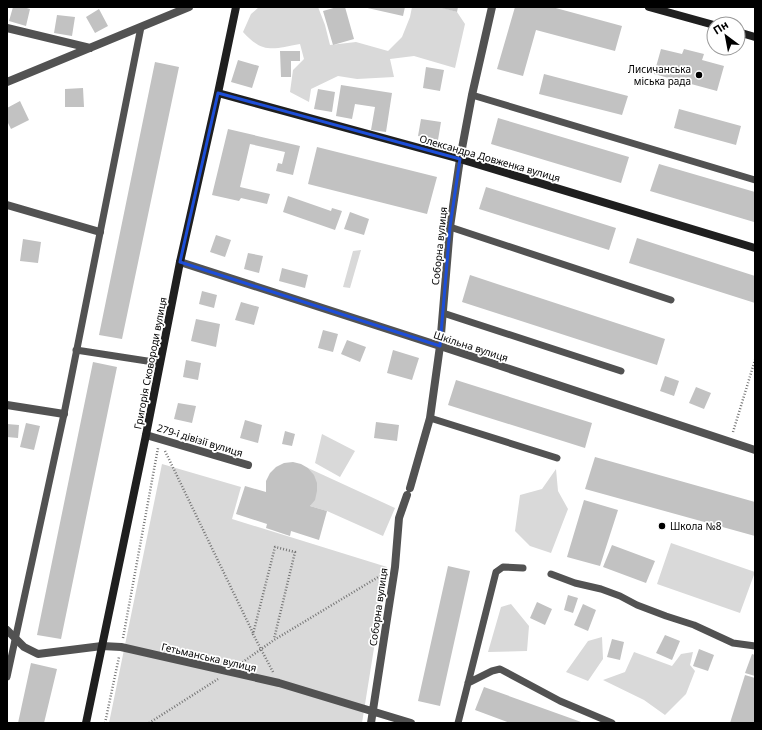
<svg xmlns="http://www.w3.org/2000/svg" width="762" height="730" font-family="'Noto Sans',sans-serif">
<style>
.green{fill:#d9d9d9}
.building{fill:#c2c2c2}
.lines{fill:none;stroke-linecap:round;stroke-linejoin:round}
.path{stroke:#747474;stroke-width:2.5;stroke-dasharray:1 2;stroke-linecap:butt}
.lane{stroke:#525252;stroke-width:7}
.street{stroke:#525252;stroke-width:8}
.secondary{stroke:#1f1f1f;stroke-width:8}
.marked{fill:none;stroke:#1d4ed8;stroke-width:3;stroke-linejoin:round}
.poi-dot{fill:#000;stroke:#fff;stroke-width:1.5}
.labels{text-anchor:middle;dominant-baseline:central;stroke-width:3.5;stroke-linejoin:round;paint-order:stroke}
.poi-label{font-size:10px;fill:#000;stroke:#fff;text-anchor:end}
.street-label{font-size:10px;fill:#000;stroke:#fff}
</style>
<rect width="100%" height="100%" fill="#fff"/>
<path class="green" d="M259 7H318L325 25 330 45 356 42 388 51 402 37 410 17 412 7H440L457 12 465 24 455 68 414 56 390 59 394 77 357 79 338 76 311 89 309 102 290 92 293 70 304 59 300 44C273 49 263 54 243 32L251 14Z
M361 250 350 288 343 287 353 251Z
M322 434 355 451 340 477 315 463Z
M162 464 241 487 232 519 387 567 362 723H109Z
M308 468 395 508 383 536 327 511 310 506C319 493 319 481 308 468Z
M556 469 558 491 568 509 551 553 530 546 515 531 520 495 542 489Z
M671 543 755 572 740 613 657 584Z
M511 604 529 626 527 651 488 652 501 607Z
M602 637 603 659 588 681 566 672 588 641Z
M634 652 672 666 681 654 693 652 690 665 695 671 686 694 665 715 644 700 603 680 625 672Z"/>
<path class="building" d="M13 7H23L30 9 26 26 9 21Z
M337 7H345L354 39 333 45 323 11Z
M363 7H405L403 16Z
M438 7H458L457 12Z
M515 7H552L622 26 615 51 536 30 523 76 497 69Z
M99 9 108 26 95 33 86 17Z
M57 15 75 17 72 36 54 33Z
M661 49 682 54 684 49 704 54 702 60 724 66 717 91 654 74Z
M280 51H300V61H291V77H281Z
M238 60 259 66 252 88 231 82Z
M155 62 179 67 122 339 99 335Z
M426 67 444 70 440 91 423 88Z
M544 74 628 96 622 115 539 94Z
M341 85 392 93 386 132 371 130 375 107 355 104 352 119 336 116Z
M83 88 84 107H65V89Z
M318 89 335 92 332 112 314 109Z
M20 101 29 120 11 129 7 121V108Z
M679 109 741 126 736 145 674 128Z
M498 118 629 157 621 183 491 144Z
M421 119 441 122 438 140 418 136Z
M228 129 300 146 293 175 276 171 278 163 282 164 285 152 250 144 240 187 270 194 267 204 241 198 239 201 212 195Z
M317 147 437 177 427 214 308 184Z
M659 164 755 192 754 222 650 191Z
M486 187 616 228 609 250 479 209Z
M288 196 331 211 332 208 342 211 335 230 283 212Z
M350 212 369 219 364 235 344 229Z
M216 235 231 240 225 257 210 252Z
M637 238 755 276V303L629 263Z
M23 239 41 242 38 263 20 261Z
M248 253 263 256 259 273 244 269Z
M282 268 308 275 305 288 279 281Z
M470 275 665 339 657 365 462 302Z
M202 291 217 295 214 308 199 304Z
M241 302 259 307 254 325 235 320Z
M196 319 220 324 216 347 191 341Z
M323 330 338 334 333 352 318 348Z
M347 340 366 347 360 362 341 354Z
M393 350 419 358 412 380 387 373Z
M186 360 201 363 198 380 183 377Z
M93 362 117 367 61 639 37 635Z
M665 376 679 381 674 396 660 391Z
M456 380 592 423 585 448 448 405Z
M696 387 711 393 704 409 689 403Z
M178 403 196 406 192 423 174 419Z
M245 420 262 425 258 443 240 438Z
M376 422 399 425 397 441 374 438Z
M26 423 40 426 34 450 20 447Z
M7 424 19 425 18 438 7 437Z
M285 431 295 434 292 446 282 444Z
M595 457 755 502V536L585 489Z
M293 462 301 464 308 468 314 475 317 483V491L315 500 310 506 327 511 319 540 291 531 290 536 266 528 267 524 236 514 245 486 266 492V481L270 473 276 467 284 463Z
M584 500 618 510 600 566 567 557Z
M612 545 655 561 646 583 603 567Z
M448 566 470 571 440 706 418 701Z
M568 595 578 598 573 613 564 610Z
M537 602 552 609 545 625 530 618Z
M583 604 596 610 588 631 574 625Z
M665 635 680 641 672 660 656 653Z
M612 639 624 642 620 660 607 657Z
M699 649 714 655 708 671 693 666Z
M752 654 755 655V676L745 673Z
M31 663 57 669 44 723H18Z
M745 675 755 678V723H730Z
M484 687 584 723H510L475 710Z"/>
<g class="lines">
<path class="path" d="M733 432 755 360
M165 451 253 633
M123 638 158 448
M240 664 274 640 385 573
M273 672 253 634 275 547 295 552 274 639
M105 723 119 657
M149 723 218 679"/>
<path class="lane" d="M472 95 755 180
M450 227 671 300
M443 313 621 371
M76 350 160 363
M430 418 557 458
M551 574 575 583 601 589 620 596 637 605 666 616 694 625 733 643 755 646
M7 677 64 414 141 27
M468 683 492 671 500 669 560 701 612 723
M458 723 496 572 503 567 523 568"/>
<path class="street" d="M7 28 90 48
M7 82 189 7
M7 205 100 232
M180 262 440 346 755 450
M7 405 64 414
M146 435 248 465
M410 488 430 418 440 346 450 227 460 159 472 95 492 7
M7 630 24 647 38 654 102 646 121 647 279 683 411 723
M371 723 395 567 399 518 407 495"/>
<path class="secondary" d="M649 7 714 25
M738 32 755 37
M218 93 460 159 755 248
M86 723 146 435 180 262 218 93 236 7"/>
</g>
<path class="marked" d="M218 93 460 159 450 227 440 346 180 262Z"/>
<g class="poi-dot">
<circle cx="699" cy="75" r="4"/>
<circle cx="662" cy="526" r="4"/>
</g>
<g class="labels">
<g class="poi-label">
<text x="691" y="69">Лисичанська<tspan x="691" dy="12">міська рада</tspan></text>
<text x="670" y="526" text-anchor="start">Школа №8</text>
</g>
<g class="street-label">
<text transform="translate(490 158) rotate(16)">Олександра Довженка вулиця</text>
<text transform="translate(439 246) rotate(-84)">Соборна вулиця</text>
<text transform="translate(471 346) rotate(18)">Шкільна вулиця</text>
<text transform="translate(150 363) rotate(-79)">Григорія Сковороди вулиця</text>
<text transform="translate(200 440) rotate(17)">279-ї дівізії вулиця</text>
<text transform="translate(378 607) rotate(-82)">Соборна вулиця</text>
<text transform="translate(209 657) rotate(13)">Гетьманська вулиця</text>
</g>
</g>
<rect width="762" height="730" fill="none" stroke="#000000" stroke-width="16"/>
<g transform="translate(726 36) rotate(328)"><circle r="19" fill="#ffffff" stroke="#999999"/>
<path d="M0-3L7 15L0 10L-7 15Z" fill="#000000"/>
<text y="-6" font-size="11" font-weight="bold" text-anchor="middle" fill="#000000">Пн</text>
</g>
</svg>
